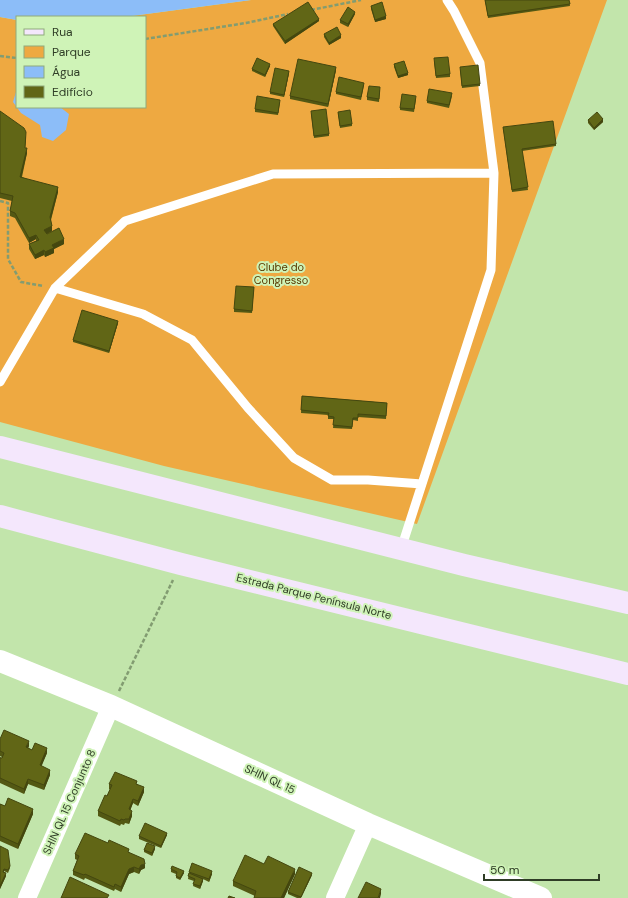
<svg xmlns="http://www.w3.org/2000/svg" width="628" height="898" font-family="'DM Sans',sans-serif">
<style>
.green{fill:#eea941}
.water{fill:#8cbdf8}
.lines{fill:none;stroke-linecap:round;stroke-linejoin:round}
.path{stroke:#829c71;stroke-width:2.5;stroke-dasharray:4 2;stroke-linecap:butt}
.service{stroke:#fff;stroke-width:9}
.minor{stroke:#fff;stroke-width:18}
.tertiary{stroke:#fff;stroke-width:22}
.secondary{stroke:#f4e7fc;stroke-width:22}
.wall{fill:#535813}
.shaded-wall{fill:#44470f}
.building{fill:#616616;stroke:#44470f}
.labels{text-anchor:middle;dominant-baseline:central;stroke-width:4;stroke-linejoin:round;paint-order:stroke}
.park-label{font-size:11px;fill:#593902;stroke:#cff3b7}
.street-label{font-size:11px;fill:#2f3d26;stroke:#cff3b7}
</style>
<rect width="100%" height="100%" fill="#c2e5ab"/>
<path class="green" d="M251 0H607L417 524 164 466 0 422V17L17 20V107H145V17H124Z"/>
<path class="water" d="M0 0H251L124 17H17V20L0 17Z
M17 91V107H60L69 114 66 130 53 141 42 137 40 125 21 113 13 102 16 92Z"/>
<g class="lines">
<path class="path" d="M311 10 361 0
M145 39 246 23 288 14
M0 56 17 58
M0 201 8 203V259L21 282 43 286
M119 691 173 580"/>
<path class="service" d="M55 288 143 314 192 340 248 408 294 458 332 480H368L422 484
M0 382 55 288 125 221 273 174 494 173
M401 549 491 270 494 173 480 63 454 11 447 0"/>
<path class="minor" d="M27 898 111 706
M335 898 368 824"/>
<path class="tertiary" d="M0 661 111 706 368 824 541 898"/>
<path class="secondary" d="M0 447 464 565 628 603
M0 516 181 564 628 674"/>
</g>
<path class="wall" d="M485 0H569L570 6 488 18Z
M371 6 386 19 375 22 371 9Z
M355 14 348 27 340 23V20Z
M319 21 285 44 273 26V24Z
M324 34 341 38 329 45 324 37Z
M434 61 450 74V77L436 78Z
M394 64 408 75 398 78 394 67Z
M270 66 265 77 252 71V69Z
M460 69 480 84V86L462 88Z
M336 70 328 107 290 99V96Z
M289 73 284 97 270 94V92Z
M364 85 361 100 336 94V92Z
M380 90 379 102 367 100V97Z
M452 96 449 108 427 103V101Z
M416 99 414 112 400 110V108Z
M280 102 278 115 255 112V109Z
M0 111 26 137 25 148 27 153 22 177 58 192 51 220 52 231 47 234 64 244 54 249V253L45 257 44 255 35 259 29 249V244L36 241V239L29 243 15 218 10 216V211L12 201 0 198Z
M338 112 352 124V126L340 128Z
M311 113 329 134V136L314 138Z
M588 120 603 122 594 130 588 123Z
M503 127 556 144V146L522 151 528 190 512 192Z
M254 287 252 313 234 312V309Z
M118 323 109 353 73 342V340Z
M302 396 387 403 386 419 358 417V421L353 420 352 429 333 428 334 419H328V415L301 413Z
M0 739 29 746 28 748 32 750 47 753 41 766 50 775 44 790 28 784 24 794 0 783V757L2 758V757L0 756Z
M109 784H137L144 792 138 806 133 803 130 810 132 816 129 824 125 823 124 825 121 824 120 826 98 816V811L107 796 110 789H109Z
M0 804 5 806 33 814 18 849 0 841Z
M167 835 161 848 139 839V836Z
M0 846 10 868 8 873 4 871V872L6 876 0 889Z
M155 849 152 856 144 852V850Z
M129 852 145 868 141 870 139 874 134 872 129 874 121 892 115 889 114 891 85 878 84 880 73 875V871L77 860 75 859V854Z
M264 864 295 874 284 898H254L255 896 233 886V881Z
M171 869 184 873 180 880 176 878V874L171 872Z
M189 872 212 874 209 882 203 879V881L200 889 193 886 194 881 188 879Z
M312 875 301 898H297L288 894V892Z"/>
<path class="shaded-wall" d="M355 12V14L348 27V24Z
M386 16V19L375 22V20Z
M319 19V21L285 44V41Z
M341 35V38L329 45V43Z
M270 64V66L265 77V75Z
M336 67V70L328 107V104Z
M289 71V73L284 97V95Z
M408 73V75L398 78V76Z
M603 119V122L594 130V128Z
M27 148V153L20 182V177Z
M58 187V192L50 222V217Z
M52 226V231L44 235V230Z
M36 235V239L29 243V238Z
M64 239V244L54 249V253L45 257V252L52 245Z
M44 250V255L35 259V255Z
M118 321V323L109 353V351Z
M29 741V746L26 752V747Z
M47 748V753L40 770V765Z
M50 770V775L44 790V785Z
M28 779V784L24 794V789Z
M144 787V792L138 806V801Z
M133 799V803L129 814V809Z
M33 809V814L18 849V844Z
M132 811V816L129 824V819Z
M167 833V835L161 848V846Z
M155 846V849L152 856V853Z
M145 864V868L141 870 139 874V869L141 865Z
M134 867V872L129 874 121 892V887L129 869Z
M295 869V874L284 898H281Z
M184 871V873L180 880V878Z
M212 871V874L209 882V879Z
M6 873V876L0 889V886Z
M312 873V875L301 898Z
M203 879V881L200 889V886Z
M381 889V894L380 898H378Z"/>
<path class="building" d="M485 0H569L570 4 488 16Z
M308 2 319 19 285 41 273 24Z
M382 2 386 16 375 20 371 6Z
M348 7 355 12 348 24 340 20Z
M337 27 341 35 329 43 324 34Z
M448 57 450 74 436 76 434 58Z
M257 58 270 64 265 75 252 69Z
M298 59 336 67 328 104 290 96Z
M404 61 408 73 398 76 394 64Z
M478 65 480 84 462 86 460 67Z
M275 68 289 71 284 95 270 92Z
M339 77 364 83 361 97 336 92Z
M369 86 380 87 379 99 367 97Z
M429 89 452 93 449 105 427 101Z
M402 94 416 96 414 109 400 108Z
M257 96 280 100 278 113 255 109Z
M326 109 329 134 314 136 311 111Z
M350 110 352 124 340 126 338 112Z
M0 111 24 128 26 132 25 148H27L20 177 58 187 50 217 52 226 44 230 47 234 59 228 64 239 52 245 54 248 45 252 44 250 35 255 29 244 39 240 36 235 29 238 15 213 10 211 13 196 0 193Z
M597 112 603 119 594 128 588 120Z
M553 121 556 144 522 149 528 187 512 190 503 127Z
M236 286 254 287 252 311 234 309Z
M82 310 118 321 109 351 73 340Z
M302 396 387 403 386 416 358 414V418H353L352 427 333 425 334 417 328 416 329 413 301 410Z
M4 730 29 741 26 747 32 750 35 743 47 748 40 765 50 770 44 785 28 779 24 789 0 778V758H2L4 753 0 751V739Z
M115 772 137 781 136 784 144 787 138 801 133 799 129 809 132 811 129 819H125L124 820 121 819 120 821 98 811 105 795 107 796 112 785 109 784Z
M8 798 33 809 18 844 0 836V804L5 806Z
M145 823 167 833 161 846 139 836Z
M85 833 108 843 109 840 129 849 128 852 144 859 145 864 141 865 139 869 134 867 129 869 121 887 115 884 114 887 85 874 84 875 73 871 79 856 75 854Z
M147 843 155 846 152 853 144 850Z
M0 846 8 850 10 866 8 870 4 869 3 872 6 873 0 886Z
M245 855 264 864 268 856 295 869 281 898H254L256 891 233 881Z
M192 863 212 871 209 879 189 872Z
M172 866 184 871 180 878 176 876 177 872 171 869Z
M299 867 312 873 301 897 288 892Z
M189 873 203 879 200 886 193 884 195 879 188 876Z
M70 877 109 895 107 898H61Z
M366 882 381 889 378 898H358Z
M229 896 235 898H228Z"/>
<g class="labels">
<g class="park-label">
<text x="281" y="267">Clube do<tspan x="281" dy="13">Congresso</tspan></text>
</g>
<g class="street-label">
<text transform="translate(314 596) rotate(14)">Estrada Parque Península Norte</text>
<text transform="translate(270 779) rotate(25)">SHIN QL 15</text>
<text transform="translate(69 802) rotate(-66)">SHIN QL 15 Conjunto 8</text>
</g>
</g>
<rect x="16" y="16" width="130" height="92" fill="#cff3b7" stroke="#8faa7d"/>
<rect x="24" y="29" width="20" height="6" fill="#f4e7fc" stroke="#8faa7d"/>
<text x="52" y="36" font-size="12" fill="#2f3d26">Rua</text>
<rect x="24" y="46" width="20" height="12" fill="#eea941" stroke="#8faa7d"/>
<text x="52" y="56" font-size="12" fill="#2f3d26">Parque</text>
<rect x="24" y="66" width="20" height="12" fill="#8cbdf8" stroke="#8faa7d"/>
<text x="52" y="76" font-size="12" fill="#2f3d26">Água</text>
<rect x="24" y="86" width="20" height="12" fill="#616616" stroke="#8faa7d"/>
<text x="52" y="96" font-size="12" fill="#2f3d26">Edifício</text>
<path d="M484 874v6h115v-6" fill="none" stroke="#2f3d26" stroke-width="2"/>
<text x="490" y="874" font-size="12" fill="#2f3d26" stroke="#cff3b7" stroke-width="3" paint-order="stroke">50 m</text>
</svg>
